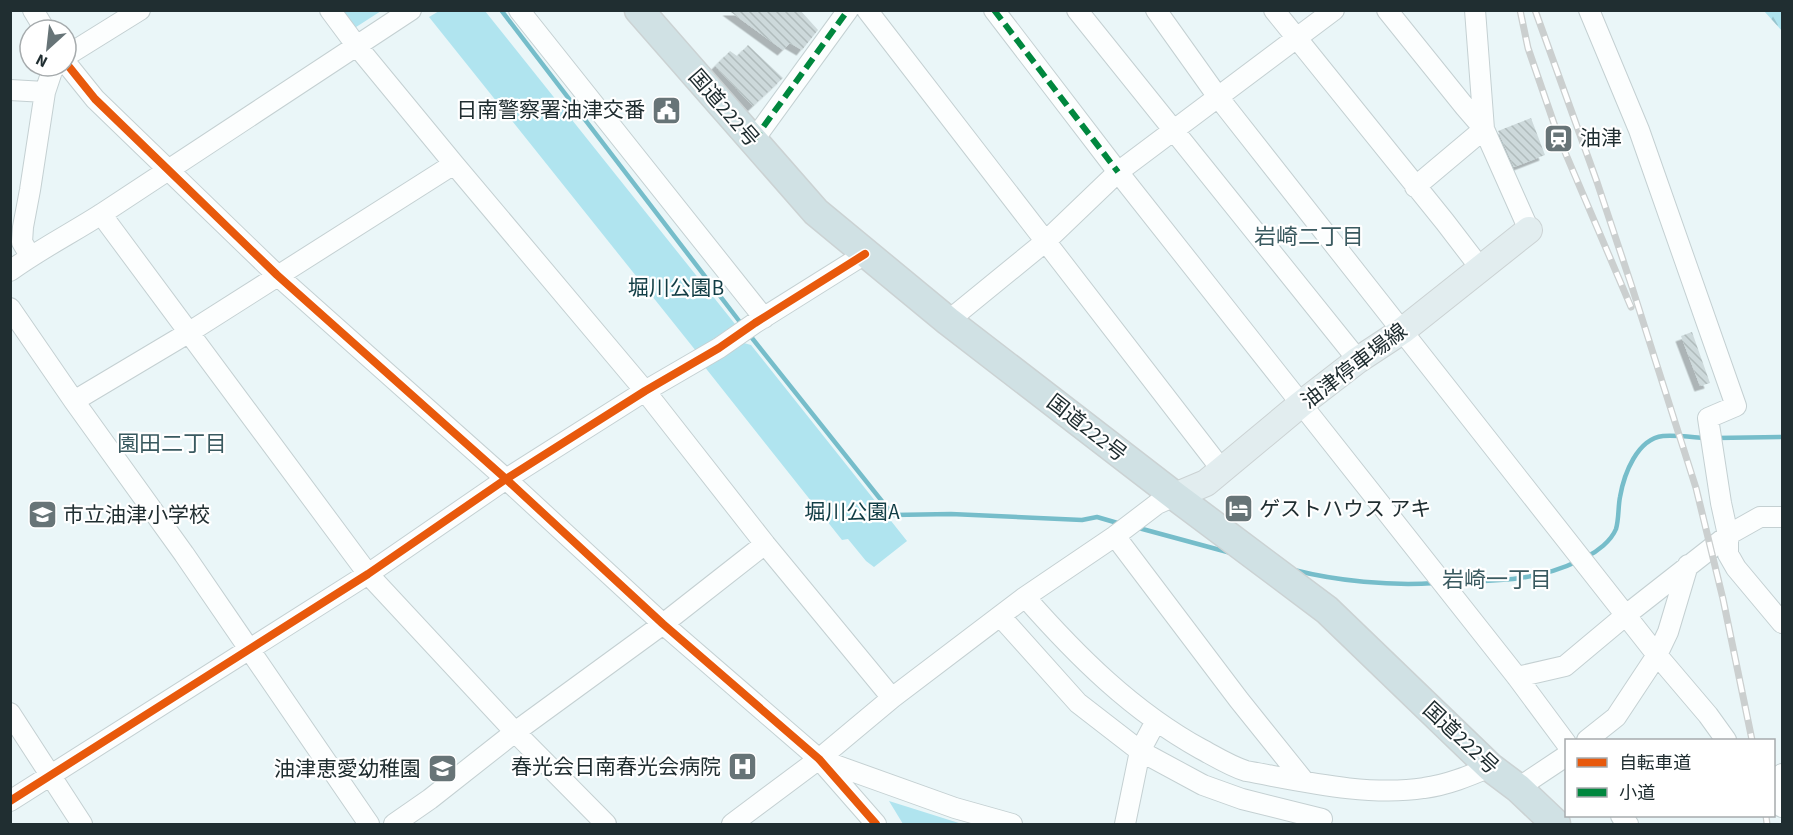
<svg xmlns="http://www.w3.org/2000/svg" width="1793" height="835" font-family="'Source Sans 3','Noto Sans JP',sans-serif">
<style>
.forest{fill:url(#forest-firs)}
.park{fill:#b0e4ef}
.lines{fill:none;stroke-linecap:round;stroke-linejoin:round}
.stream{stroke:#76bdca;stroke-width:4.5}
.building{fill:url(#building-back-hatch);filter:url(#shadow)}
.minor-casing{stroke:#c4d0d2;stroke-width:22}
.major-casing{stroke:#cbd2d3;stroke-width:28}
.highway-casing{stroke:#cbd2d3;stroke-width:31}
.minor{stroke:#fcfefe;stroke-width:20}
.major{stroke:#e2edef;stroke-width:26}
.highway{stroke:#d0e1e4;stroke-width:28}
.rail-casing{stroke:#cbcfcf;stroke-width:7}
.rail{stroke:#fff;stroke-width:4.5;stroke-dasharray:14;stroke-linecap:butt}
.quiet{stroke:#00873e;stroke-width:6;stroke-dasharray:12 6;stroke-linecap:butt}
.cycleway-casing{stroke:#fff;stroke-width:11}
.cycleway{stroke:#e8590c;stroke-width:8}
.labels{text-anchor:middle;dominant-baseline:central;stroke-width:4.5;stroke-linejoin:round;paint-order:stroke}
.street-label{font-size:21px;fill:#202e31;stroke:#fff}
.poi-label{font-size:21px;fill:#202e31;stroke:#fff;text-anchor:end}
.park-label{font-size:21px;fill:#113d45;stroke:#fff}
.neighbourhood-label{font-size:22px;fill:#3a5a60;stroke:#fff}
</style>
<defs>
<pattern id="forest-firs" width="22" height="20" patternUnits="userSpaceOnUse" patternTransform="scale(1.5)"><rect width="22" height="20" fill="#b0e4ef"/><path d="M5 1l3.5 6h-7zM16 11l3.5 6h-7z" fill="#97c4cd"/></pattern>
<pattern id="building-back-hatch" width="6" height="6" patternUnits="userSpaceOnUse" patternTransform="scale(1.5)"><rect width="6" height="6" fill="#cdd9db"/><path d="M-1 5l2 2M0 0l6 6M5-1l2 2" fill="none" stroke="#b0bbbc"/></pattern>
<filter id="shadow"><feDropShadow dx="-5.5" dy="5.5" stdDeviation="0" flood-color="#0004"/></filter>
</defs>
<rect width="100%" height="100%" fill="#eaf6f8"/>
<path class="forest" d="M1764 11H1782V31Z"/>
<path class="park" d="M339 11H381L353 29Z
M439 11H485L735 324 696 351 429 17Z
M744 343 751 345 907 541 874 567 866 561 848 539 842 540 704 366Z
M889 801 962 824H903Z"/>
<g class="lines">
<path class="stream" d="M501 10 743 326
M748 333 893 515 951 514 1082 520 1097 517 1121 524
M1716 438 1782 437
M1135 527 1231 553
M1586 557C1597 552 1611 541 1616 529 1619 519 1618 507 1620 497 1624 474 1637 439 1663 436 1676 435 1691 437 1705 438
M1294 570C1337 581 1390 586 1435 583
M1449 582C1493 581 1538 581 1578 561"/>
</g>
<path class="building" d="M728 10H800L818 30 802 50 790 43 783 50Z
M748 45 783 78 753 106 715 66 730 51 737 56Z
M1531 118 1545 155 1514 167 1498 131Z
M1692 332 1710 383 1700 386 1681 336Z"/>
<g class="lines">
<defs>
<path id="minor" d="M33 10 45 30
M330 10 356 45 454 164 645 391 765 544 892 698
M519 10 764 318
M867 10 1222 470
M994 10 1118 172 1517 677 1566 743
M1077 10 1358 360
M1156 10 1218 97 1657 655 1708 715 1726 740
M1274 10 1445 222 1481 269
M1387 10 1465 107 1484 129 1529 230
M1475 10 1484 129
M1589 10 1639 130 1736 406 1708 418 1721 503 1728 535V554L1736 568 1782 623
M66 56 140 10
M66 63 95 99 277 275 506 479 663 624 819 759 876 824
M10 90 45 92
M753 141 848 10
M1415 187 1484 129
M101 214 368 574 515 732 606 824
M30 256 22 242 23 227 30 190 45 92 52 71 56 66
M10 271C40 249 72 233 103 213 206 146 308 77 411 10
M10 308 74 401 184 554 369 824
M948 321 1046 241 1118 172 1334 10
M74 401 188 333 454 164
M1115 536 1239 700 1304 781
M1025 597C1077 656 1132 711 1201 749 1216 757 1230 766 1246 771 1302 781 1368 797 1424 788 1447 785 1469 776 1490 767
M1000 616 1078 703 1140 751 1203 785 1242 799 1322 819
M1517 677 1565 666 1626 615 1728 535 1760 517H1782
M10 713 82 824
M1587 740 1616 717 1657 655 1668 632 1688 565
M821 760 955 808 1012 824
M1774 781 1782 774
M1518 788 1566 756
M1774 794 1782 807
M10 801 368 574 506 479 645 391 719 348 755 323 865 254
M1621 816 1628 824
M394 824 430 799 515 732 663 624 765 544
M732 824 819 759 892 698 1025 597 1115 536 1157 504 1175 496
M1125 824 1140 751 1156 721"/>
<path id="major" d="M1175 496 1206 483 1301 404 1358 360 1402 331 1529 230"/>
<path id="highway" d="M639 10 816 212 948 321 1175 496 1327 610 1490 767 1518 788 1556 824"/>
</defs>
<use href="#minor" class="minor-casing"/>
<use href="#major" class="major-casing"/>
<use href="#highway" class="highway-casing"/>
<use href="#minor" class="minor"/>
<use href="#major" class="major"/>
<use href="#highway" class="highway"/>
<defs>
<path id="rail" d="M1520 10 1528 48 1559 138 1631 307
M1535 10 1597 182 1632 287 1696 488 1723 599 1752 740
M1766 816 1767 824"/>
</defs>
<use href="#rail" class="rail-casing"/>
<use href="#rail" class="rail"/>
<path class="quiet" d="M994 10 1118 172
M753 141 848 10"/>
<defs>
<path id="cycleway" d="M66 63 95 99 277 275 506 479 663 624 819 759 876 824
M10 801 368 574 506 479 645 391 719 348 755 323 865 254"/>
</defs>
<use href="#cycleway" class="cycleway-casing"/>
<use href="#cycleway" class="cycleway"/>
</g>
<defs>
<symbol id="civic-square" viewBox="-11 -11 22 22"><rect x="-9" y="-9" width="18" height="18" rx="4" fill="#677477" stroke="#fff"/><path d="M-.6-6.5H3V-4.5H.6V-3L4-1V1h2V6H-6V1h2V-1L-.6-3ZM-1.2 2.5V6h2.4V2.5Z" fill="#fff"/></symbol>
<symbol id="station-square" viewBox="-11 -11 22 22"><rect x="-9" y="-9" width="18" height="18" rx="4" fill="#677477" stroke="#fff"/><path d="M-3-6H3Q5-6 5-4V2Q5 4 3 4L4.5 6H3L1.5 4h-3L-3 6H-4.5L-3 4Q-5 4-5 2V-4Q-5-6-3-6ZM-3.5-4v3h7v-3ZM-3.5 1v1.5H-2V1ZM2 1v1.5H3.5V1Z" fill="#fff"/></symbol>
<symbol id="hotel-square" viewBox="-11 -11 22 22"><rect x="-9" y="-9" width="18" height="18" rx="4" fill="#677477" stroke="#fff"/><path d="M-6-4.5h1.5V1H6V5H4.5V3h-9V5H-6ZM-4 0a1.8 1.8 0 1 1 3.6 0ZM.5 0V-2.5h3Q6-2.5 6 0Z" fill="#fff"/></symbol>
<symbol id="school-square" viewBox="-11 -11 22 22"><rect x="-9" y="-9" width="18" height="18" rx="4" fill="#677477" stroke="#fff"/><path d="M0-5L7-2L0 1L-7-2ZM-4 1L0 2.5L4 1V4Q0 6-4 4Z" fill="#fff"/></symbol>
<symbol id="hospital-square" viewBox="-11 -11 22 22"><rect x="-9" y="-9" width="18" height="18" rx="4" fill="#677477" stroke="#fff"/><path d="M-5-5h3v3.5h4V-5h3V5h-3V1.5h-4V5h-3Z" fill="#fff"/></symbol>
</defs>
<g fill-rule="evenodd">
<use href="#civic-square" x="650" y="94" width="33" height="33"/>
<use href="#station-square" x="1542" y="122" width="33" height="33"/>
<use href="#hotel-square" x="1222" y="492" width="33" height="33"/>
<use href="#school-square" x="26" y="498" width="33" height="33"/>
<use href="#hospital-square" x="726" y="750" width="33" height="33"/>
<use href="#school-square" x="426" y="752" width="33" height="33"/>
</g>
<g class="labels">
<g class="street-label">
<text transform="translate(724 108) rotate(49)">国道222号</text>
<text transform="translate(1354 366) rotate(-37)">油津停車場線</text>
<text transform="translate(1087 428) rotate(38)">国道222号</text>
<text transform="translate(1461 738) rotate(43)">国道222号</text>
</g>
<g class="poi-label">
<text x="645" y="110">日南警察署油津交番</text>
<text x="1580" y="138" text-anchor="start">油津</text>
<text x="1259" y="509" text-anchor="start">ゲストハウス アキ</text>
<text x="63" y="515" text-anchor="start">市立油津小学校</text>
<text x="721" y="767">春光会日南春光会病院</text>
<text x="421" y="769">油津恵愛幼稚園</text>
</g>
<g class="park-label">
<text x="676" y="288">堀川公園B</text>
<text x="852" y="512">堀川公園A</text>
</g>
<g class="neighbourhood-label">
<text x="1309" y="237">岩崎二丁目</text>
<text x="172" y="444">園田二丁目</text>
<text x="1497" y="580">岩崎一丁目</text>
</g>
</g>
<rect width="1793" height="835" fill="none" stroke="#202e31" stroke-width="24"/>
<rect x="1565" y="739" width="210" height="78" fill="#ffffff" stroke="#a6abad" stroke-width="1.5"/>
<rect x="1577" y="758" width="30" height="9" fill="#e8590c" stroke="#a6abad" stroke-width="1.5"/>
<text x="1619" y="769" font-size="18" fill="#202e31">自転車道</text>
<rect x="1577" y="788" width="30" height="9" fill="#00873e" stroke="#a6abad" stroke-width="1.5"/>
<text x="1619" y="799" font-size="18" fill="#202e31">小道</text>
<g transform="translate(48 48) rotate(207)"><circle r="28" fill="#ffffff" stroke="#a6abad" stroke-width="1.5"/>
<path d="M0-4.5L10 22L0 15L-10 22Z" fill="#677477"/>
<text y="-9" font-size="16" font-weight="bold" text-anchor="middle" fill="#202e31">N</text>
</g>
</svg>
